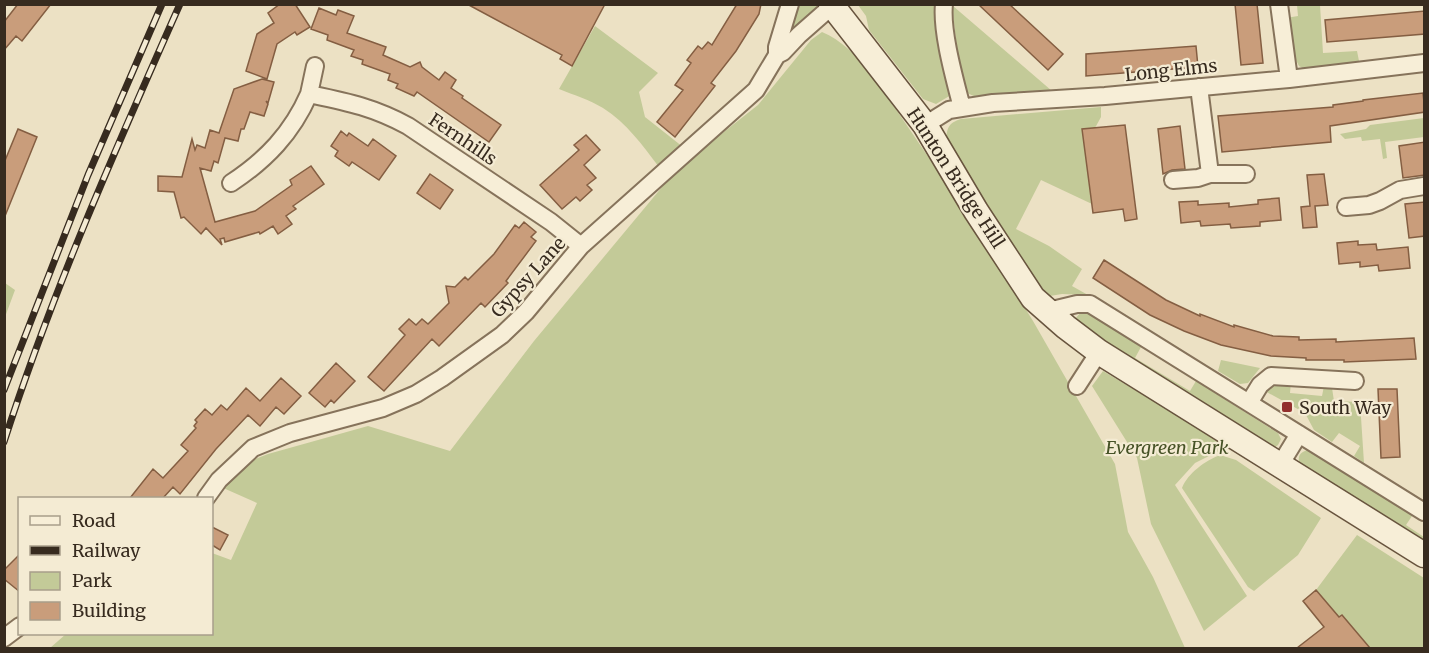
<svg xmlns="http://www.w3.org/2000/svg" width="1429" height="653" font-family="Merriweather,serif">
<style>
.green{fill:#c3ca98}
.building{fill:#c99d7b;stroke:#845e42;stroke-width:1.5}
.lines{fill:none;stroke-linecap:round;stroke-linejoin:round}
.street-casing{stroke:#86735b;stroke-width:20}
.secondary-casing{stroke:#68543e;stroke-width:27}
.street{stroke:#f7eed7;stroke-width:16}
.secondary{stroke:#f7eed7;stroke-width:24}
.rail-casing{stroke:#372b1f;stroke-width:7}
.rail{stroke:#f4ebd3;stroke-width:4.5;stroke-dasharray:14;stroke-linecap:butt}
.poi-dot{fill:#932f2d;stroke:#f4ebd3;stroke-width:2}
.labels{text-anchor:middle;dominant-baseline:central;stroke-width:4.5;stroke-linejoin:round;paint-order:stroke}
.street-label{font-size:18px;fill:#372b1f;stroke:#f4ebd3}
.poi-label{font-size:18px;fill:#372b1f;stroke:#f4ebd3;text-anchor:start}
.park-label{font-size:18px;font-style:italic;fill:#465226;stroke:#f4ebd3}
</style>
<rect width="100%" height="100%" fill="#ece1c4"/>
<path class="green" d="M793 5H819L820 9 795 29 790 25Z
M858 5H939L951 95 936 104 923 99 869 30 866 16Z
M1297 5H1320L1323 53 1357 51 1359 61 1306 70 1299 66 1296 60H1293L1286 18 1298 16Z
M953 6 1052 91 974 96C970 94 969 95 967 91 960 78 953 21 953 6Z
M595 26 658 73 639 92 645 117 683 147 659 167C642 145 627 123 603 108 590 100 574 95 559 89Z
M822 32C841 40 857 56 870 71L969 217 1033 321 1115 464 1128 532 1153 577 1185 648H50L66 634H212V553L231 560 257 503 221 487 245 463 268 454 368 426 450 451 534 341 677 169 758 105 811 40Z
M1101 107V117L1095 128 1083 130 1092 204 1041 180 1016 229 1049 246 1082 269 1072 286 1088 295 1062 294 1050 296 1042 290 1013 254 946 141C947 128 948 123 961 119Z
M1424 118V137L1385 142 1387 158 1383 159 1380 139 1362 141 1361 137 1345 139 1340 134 1366 129 1370 125Z
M5 283 15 290 5 317Z
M1081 312 1088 313 1141 347 1135 358 1190 391 1196 381 1278 433 1281 439 1278 445 1274 448 1077 325 1075 319Z
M1221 360 1260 368 1248 383 1240 384 1218 371Z
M1103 371 1229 446 1195 463 1175 485 1247 596 1204 631 1151 524 1137 458 1092 386Z
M1291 382 1290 393 1322 396 1324 386 1332 388 1334 401 1360 402 1364 463 1354 456 1360 446 1339 433 1332 442 1314 430 1305 413 1263 390 1266 385Z
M1307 450 1315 452 1414 513 1406 525 1424 537V545L1299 463C1298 455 1300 453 1307 450Z
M1220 455 1236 460 1321 518 1298 555 1254 591 1248 587 1182 488C1188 473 1205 461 1220 455Z
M1357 535 1424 578V648H1370L1342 615 1339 617 1316 590Z"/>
<path class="building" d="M18 4H51L22 41 16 36 4 50V22Z
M280 4H295L310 27 297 35 295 32 277 44 267 79 246 71 257 34 274 23 268 13Z
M467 4H605L572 66 560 59 562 55Z
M737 4H761L759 14 736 51 711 83 715 86 675 137 657 122 683 90 675 85 691 63 687 60 698 46 702 49 708 42 712 45Z
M978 4H1009L1063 54 1048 70Z
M1235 4H1257L1263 63 1241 65Z
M319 8 336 15 338 10 354 16 347 33 386 47 383 55 410 67 420 62 422 67 439 80 445 72 456 80 451 88 463 96 462 98 501 125 489 142 417 92 414 96 396 88 398 84 388 80 390 74 362 64 363 60 351 56 354 50 327 40 328 35 311 29Z
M1425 11V34L1327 42 1325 20Z
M1196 46 1198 67 1086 76V54Z
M262 79 274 82 268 103 266 101 268 104 264 116 250 112 244 129H241L238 141 225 138 218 163 214 161 211 171 200 168 215 222 255 211 292 185 290 180 311 166 324 184 293 206 296 209 286 216 292 224 278 234 273 226 260 234 259 232 225 242 224 238 220 239 222 245 206 228 201 234 184 217 181 218 174 192 158 191V176L182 177 192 139 195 150 197 145 205 148 210 130 219 133 234 89Z
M1423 93 1425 112 1330 126 1331 142 1222 152 1218 116 1333 107V105L1363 101V100Z
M1125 125 1137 219 1125 221 1123 209 1093 213 1082 129Z
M1180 126 1185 169 1172 170 1163 174 1158 129Z
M18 129 37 137 5 216 4 163Z
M341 131 347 136 349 133 368 146 373 139 396 156 379 180 352 162 349 166 335 156 338 151 331 146Z
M586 135 600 150 584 165 596 178 587 185 592 190 580 201 576 197 562 209 540 185 579 150 574 145Z
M1425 142V175L1403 178 1399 146Z
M430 174 453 190 440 209 417 193Z
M1324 174 1328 205 1315 206 1317 227 1303 228 1301 207 1310 206 1307 175Z
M1279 198 1281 220 1260 222V226L1231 228 1230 224 1201 226 1200 221 1181 223 1179 202 1198 201V205L1229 203V207L1258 204V200Z
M1425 202V236L1409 238 1405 204Z
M524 222 536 232 531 237 536 241 506 281 508 283 485 307 481 303 439 346 432 339 384 391 368 377 405 335 399 329 409 319 416 325 422 319 428 324 449 303 446 286 455 287 465 277 468 280 494 254 515 225 519 228Z
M1358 241V245L1376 244 1377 250 1408 247 1410 268 1379 271 1378 265 1360 267V262L1339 264 1337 243Z
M1104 260 1166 300 1200 316V314L1234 327V325L1273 336 1299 337V340L1336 339V342L1414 338 1416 359 1344 362V360H1306V358L1271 356 1221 345 1184 331 1150 315 1093 278Z
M336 363 355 381 334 403 331 400 325 407 309 393Z
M281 378 301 396 284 414 276 407 260 426 248 415 216 449 180 494 173 487 163 498H130L153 469 163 478 188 451 181 445 196 428 194 426 197 422 195 420 205 409 212 415 221 405 227 410 246 388 260 401Z
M1378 389H1397L1400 457 1381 458Z
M212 527 228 535 220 550 212 545Z
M20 554V592L4 579V570Z
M1316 590 1339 617 1342 615 1370 648H1297L1324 627 1303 601Z"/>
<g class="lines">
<defs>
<path id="street" d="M944 4C941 32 955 80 962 108
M1279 4 1289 79
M777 55 783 52 799 35 832 6
M309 94 315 66
M925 125 949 110 993 103 1105 96 1289 79 1424 63
M1210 174H1246
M1173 180 1198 178 1210 174 1199 87
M231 183C266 160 292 133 309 94 347 102 373 107 408 126L551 222 581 246
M1346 207 1369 205 1380 201 1400 190 1424 186
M1048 311 1077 304H1090L1424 512
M1077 386 1099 352
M1249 403 1260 385 1271 376 1355 381
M1280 465 1299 434
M206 498 219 480 253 448 290 433 383 408 416 394 442 378 502 335 526 312 581 246 756 90 777 55V47L790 4
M4 638 20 626"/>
<path id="secondary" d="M831 4 925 125 976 211 1033 298 1066 327 1099 352 1424 555"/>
</defs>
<use href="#street" class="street-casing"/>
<use href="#secondary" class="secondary-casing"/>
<use href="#street" class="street"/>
<use href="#secondary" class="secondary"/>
<defs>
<path id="rail" d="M4 390 88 175 162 4
M4 442C52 292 116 148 180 4"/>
</defs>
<use href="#rail" class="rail-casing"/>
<use href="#rail" class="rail"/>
</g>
<rect class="poi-dot" x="1281" y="401" width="12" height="12" rx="3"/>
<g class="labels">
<g class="street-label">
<text transform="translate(1171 70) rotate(-6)">Long Elms</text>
<text transform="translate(463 139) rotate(34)">Fernhills</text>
<text transform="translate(956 178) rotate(57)">Hunton Bridge Hill</text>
<text transform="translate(528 277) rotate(-48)">Gypsy Lane</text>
</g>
<g class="poi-label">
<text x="1299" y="407">South Way</text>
</g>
<g class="park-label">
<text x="1167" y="447">Evergreen Park</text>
</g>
</g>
<rect width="1429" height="653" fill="none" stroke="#372b1f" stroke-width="12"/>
<rect x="18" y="497" width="195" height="138" fill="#f4ebd3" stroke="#a89e8b" stroke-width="1.5"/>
<rect x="30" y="516" width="30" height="9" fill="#f7eed7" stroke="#a89e8b" stroke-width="1.5"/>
<text x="72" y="527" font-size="18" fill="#372b1f">Road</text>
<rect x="30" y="546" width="30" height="9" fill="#372b1f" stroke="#a89e8b" stroke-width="1.5"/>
<text x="72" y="557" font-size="18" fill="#372b1f">Railway</text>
<rect x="30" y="572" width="30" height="18" fill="#c3ca98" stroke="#a89e8b" stroke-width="1.5"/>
<text x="72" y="587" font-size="18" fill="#372b1f">Park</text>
<rect x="30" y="602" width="30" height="18" fill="#c99d7b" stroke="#a89e8b" stroke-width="1.5"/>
<text x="72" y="617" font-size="18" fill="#372b1f">Building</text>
</svg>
